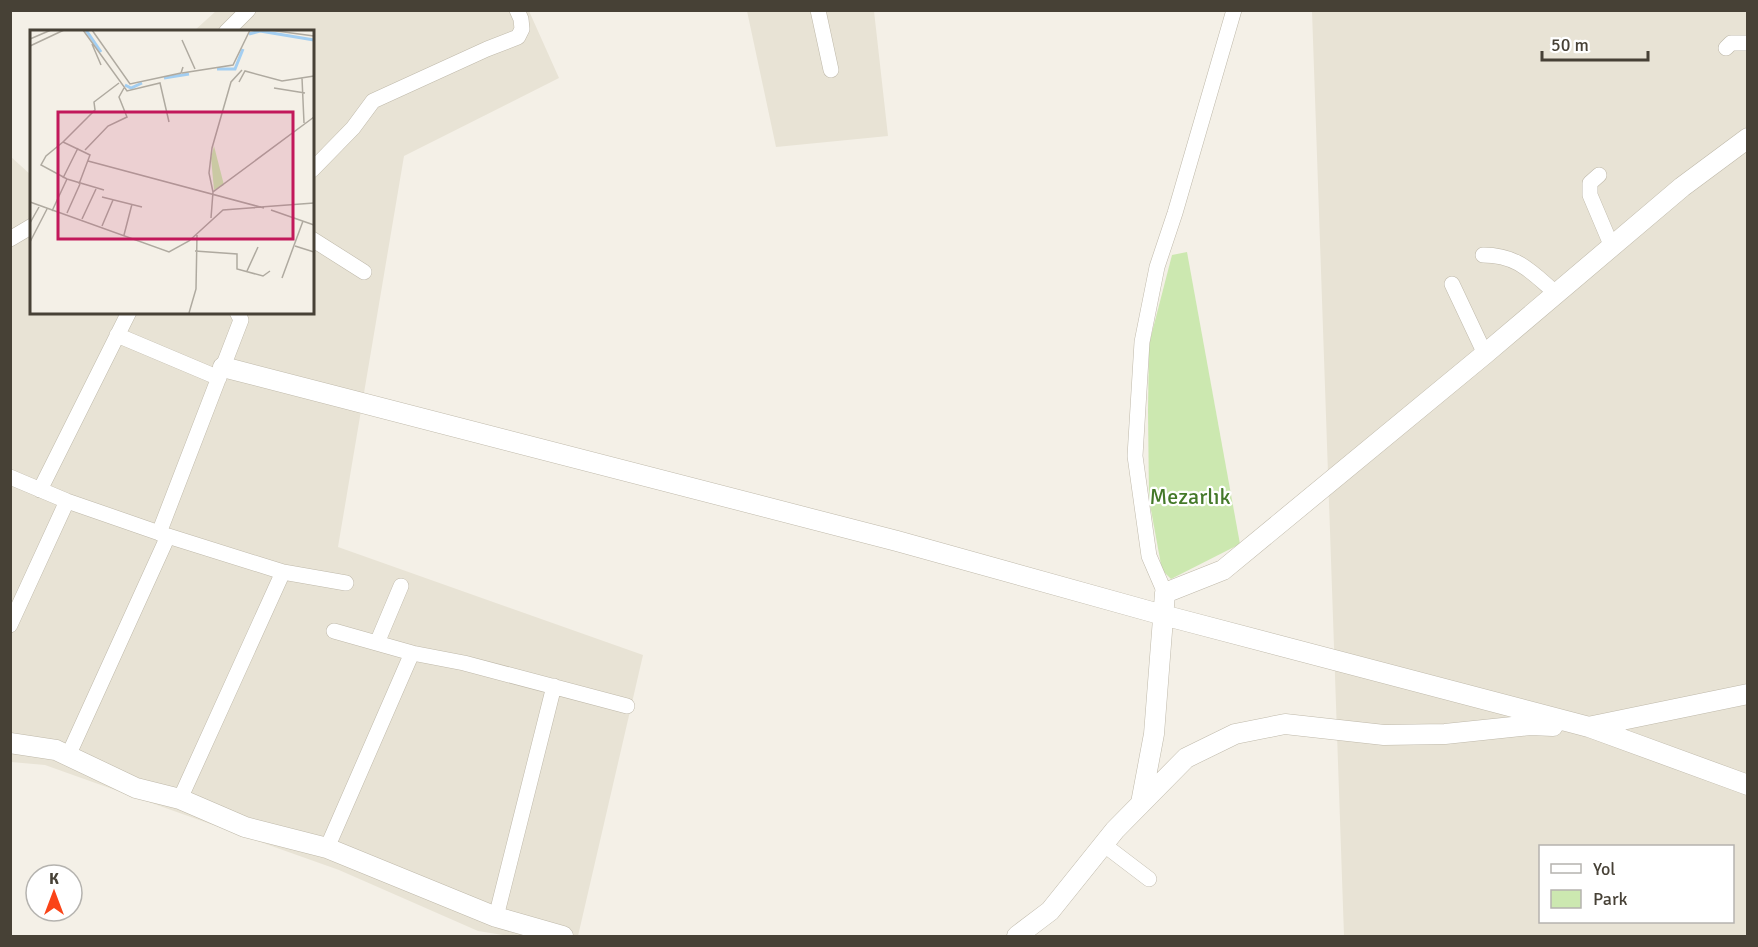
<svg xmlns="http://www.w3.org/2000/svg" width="1758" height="947" font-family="Signika,sans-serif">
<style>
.residential{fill:#e8e3d5;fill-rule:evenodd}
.green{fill:#cce8b0}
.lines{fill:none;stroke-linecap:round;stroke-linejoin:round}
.minor-casing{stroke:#bfb9aa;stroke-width:16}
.tertiary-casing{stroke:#bfb9aa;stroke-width:21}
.minor{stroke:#fff;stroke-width:15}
.tertiary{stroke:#fff;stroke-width:20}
.labels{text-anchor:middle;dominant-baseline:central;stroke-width:4.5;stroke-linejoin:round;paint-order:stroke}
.park-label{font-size:22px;fill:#447929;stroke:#fff}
.inset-river{fill:none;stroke:#a3cef1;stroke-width:3}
.inset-road{fill:none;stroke:#afaaa0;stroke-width:1.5}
.view{fill:#c2185b;fill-opacity:0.15;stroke:#c2185b;stroke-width:3}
.inset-edge{fill:none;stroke:#474136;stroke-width:3}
</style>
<rect width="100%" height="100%" fill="#f4f0e7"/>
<path class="residential" d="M216 11H529L559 78 404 156 338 547 643 655 578 936H509L478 931 339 870 45 765 11 762 10 156 31 175 32 312H312V32L194 31Z
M747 11H874L888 136 776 147Z
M1312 11H1747V936H1344ZM1540 846H1732V922H1540Z"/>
<path class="green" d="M1187 252 1240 544 1171 579 1162 570 1149 499 1148 411 1149 344 1172 255Z"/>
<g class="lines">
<defs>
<path id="minor" d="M818 10 831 70
M226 32 248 10
M1726 48 1731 43H1748
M312 170 353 128 373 101 487 49 518 37 522 29 521 19 517 10
M1599 175 1590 183V195L1612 247
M10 239 32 226
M312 239 364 272
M1483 255C1518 255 1531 272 1557 294
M1452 284 1485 354
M117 335 219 378
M10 477 67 501 168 536 283 572 346 583
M40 490 129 312
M159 533 241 320 237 312
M1165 593 1149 556 1135 456 1142 342 1157 267 1175 213 1234 10
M10 625 67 501
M334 631 412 653 464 663 627 706
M377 643 401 586
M68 756 168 536
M180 799 283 572
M1103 844 1149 879
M327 848 412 653
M496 917 554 686"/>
<path id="tertiary" d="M223 367 897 541 1163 615 1589 727 1748 785
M1588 727 1748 694
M10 743 56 750 136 788 180 799 245 827 327 848 496 917 563 936
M1141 803 1154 734 1165 593 1223 570 1485 354 1682 187 1748 138
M1017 936 1050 911 1115 830 1186 758 1235 734 1285 724 1384 735 1445 734 1531 725 1553 726"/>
</defs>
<use href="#minor" class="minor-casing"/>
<use href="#tertiary" class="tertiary-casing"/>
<use href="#minor" class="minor"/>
<use href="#tertiary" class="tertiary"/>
</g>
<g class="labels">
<g class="park-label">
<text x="1190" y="496">Mezarlık</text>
</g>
</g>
<g transform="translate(30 30)">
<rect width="284" height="284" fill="#f4f0e7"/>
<path d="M184 116 194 155 184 160 181 128Z" fill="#cce8b0"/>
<path class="inset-river" d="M56 0 71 22M219 4 230 1 284 10M187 39H205L213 19M134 48 159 44M95 55 101 58 112 53"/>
<path class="inset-road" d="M53 0 97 61 130 53 139 92M62 0 100 54 151 43 153 37M239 0 284 6M0 9 21 0M152 10 165 39M62 14 71 35M0 16 34 0M152 43 203 35 220 0M272 48 274 93M209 52 215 41 252 51 284 46M244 58 275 63M33 112 16 126 11 135 37 149 74 160M55 120 78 96 97 87 89 67 94 58M58 131 234 178M33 148 48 118M49 154 60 125 33 112 65 80 64 72 89 53M183 162 179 143 182 118 201 52 212 40M72 167 112 177M0 172 139 222 159 211 193 180 284 173M241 180 284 195M22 181 37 149M37 183 50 154M181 188 183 162 284 87M52 189 66 159M0 193 9 177M72 196 83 170M94 205 102 174M0 212 17 179M265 216 284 222M165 221 207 224V239L233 246 240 241M217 241 228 217M252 248 273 191M159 283 166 259 167 205"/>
<path class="view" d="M28 82H263V209H28Z"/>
<rect width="284" height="284" class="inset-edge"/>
</g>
<rect width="1758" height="947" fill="none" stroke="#474136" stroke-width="24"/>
<rect x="1539" y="845" width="195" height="78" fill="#ffffff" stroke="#b5b3af" stroke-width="1.5"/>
<rect x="1551" y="864" width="30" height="9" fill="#ffffff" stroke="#b5b3af" stroke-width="1.5"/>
<text x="1593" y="875" font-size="18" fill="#474136">Yol</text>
<rect x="1551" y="890" width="30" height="18" fill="#cce8b0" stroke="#b5b3af" stroke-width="1.5"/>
<text x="1593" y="905" font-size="18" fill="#474136">Park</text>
<g transform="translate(54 893)"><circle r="28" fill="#ffffff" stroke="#b5b3af" stroke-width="1.5"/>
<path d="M0-4.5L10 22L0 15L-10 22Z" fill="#fa4418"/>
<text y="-9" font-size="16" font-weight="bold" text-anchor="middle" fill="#474136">K</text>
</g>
<path d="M1542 51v9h106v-9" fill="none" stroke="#474136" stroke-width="3"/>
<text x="1551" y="51" font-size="18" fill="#474136" stroke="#ffffff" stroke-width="4.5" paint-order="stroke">50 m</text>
</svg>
